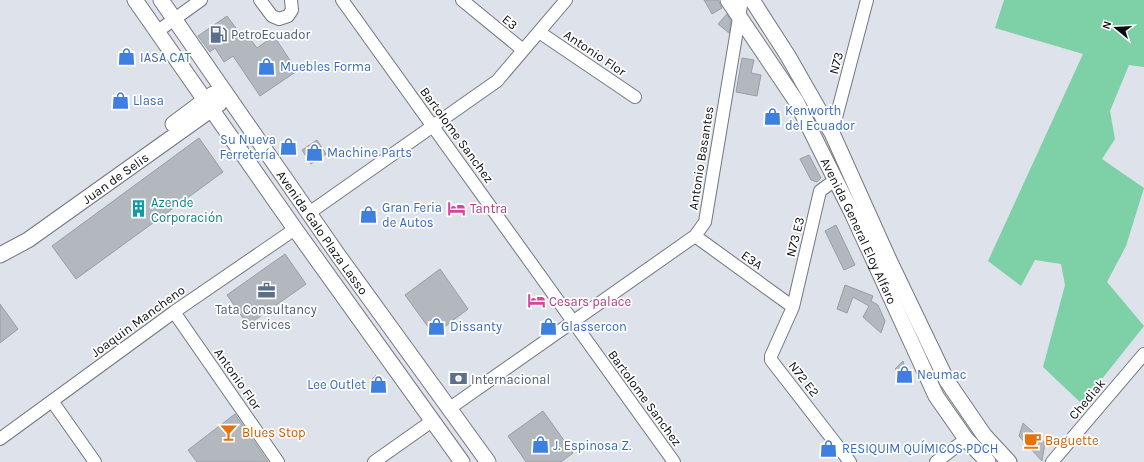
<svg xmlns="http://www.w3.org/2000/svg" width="1144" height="462" font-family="Karla,sans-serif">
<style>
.green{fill:#7ed0a7}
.building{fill:#b3b7be;stroke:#999da4}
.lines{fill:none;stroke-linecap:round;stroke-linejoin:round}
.minor-casing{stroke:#74787f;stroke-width:14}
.major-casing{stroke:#74787f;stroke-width:17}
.minor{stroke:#fff;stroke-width:12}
.major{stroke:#fff;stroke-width:15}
.labels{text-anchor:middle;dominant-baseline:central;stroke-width:3.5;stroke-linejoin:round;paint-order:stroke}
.street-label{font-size:13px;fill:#0c0d10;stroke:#fff}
.service-label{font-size:13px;fill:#4e5e75;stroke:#fff;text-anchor:start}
.shop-label{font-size:13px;fill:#366cbe;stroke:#fff;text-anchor:start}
.culture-label{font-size:13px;fill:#0d838f;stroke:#fff;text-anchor:start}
.hotel-label{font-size:13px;fill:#b23c85;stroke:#fff;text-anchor:start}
.food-label{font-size:13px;fill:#c56008;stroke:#fff;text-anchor:start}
</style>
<rect width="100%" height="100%" fill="#dee2ea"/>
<path class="green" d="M1004 0H1144V67L1129 65 1110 111 1115 139 1102 159 1144 188 1126 246 1107 282 1144 326 1082 404 1043 367 1065 285 1061 264 1035 260 1021 286 988 261 1083 54 995 28Z"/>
<path class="building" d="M704 0H718L722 8 712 14Z
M727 14 731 21 729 33 718 24Z
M227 16 244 39 248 36 257 48 274 36 297 71 260 96 233 56 224 62 215 48 210 52 198 36Z
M742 58 754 60 751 73 761 75 757 96 736 92Z
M199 138 223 172 76 279 52 246Z
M291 139 297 146 286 154 281 147Z
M317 140 326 154 311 164 302 150Z
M809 155 821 178 817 182 811 180 800 159Z
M836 225 855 265 844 270 825 231Z
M285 254 306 284 248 325 227 295Z
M440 269 468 309 434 335 405 295Z
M845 285 873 296 871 301 878 305 885 321 881 333 863 317 869 306 853 297 847 313 837 309Z
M0 304 18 329 0 343Z
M903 361 908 378 895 369Z
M376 375 387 388 381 393 371 380Z
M543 411 573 453 561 462H526L508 436Z
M235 414 268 462H197L188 450Z
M1023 423 1045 443 1042 461 1019 436Z"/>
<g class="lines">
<defs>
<path id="minor" d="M260 0 272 16 279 19 288 16 292 10 291 0
M342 0 674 462
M462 0 523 50
M158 31 201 0
M539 32 635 97
M832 133 867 0
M835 180 820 191 793 307 771 356V360L850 462
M309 213 497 81 566 0
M695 236 793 307
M174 312 278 462
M52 401 95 462
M450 408 695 236 705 222 742 0
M0 439 174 312 295 229
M374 462 432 421
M936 462 966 439
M1052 462 1144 354"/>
<g id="major">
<path d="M135 0 295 229 462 462"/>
<path id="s1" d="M161 0 338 255 488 462"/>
<path id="s2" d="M728 0 796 101 853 215 936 396 966 439 988 462"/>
<path d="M752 0 788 56 832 133 889 260 947 381 984 435 1009 462"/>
<path d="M173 124 213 94"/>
<path id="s3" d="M0 255 28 240 219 104"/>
</g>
</defs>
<use href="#minor" class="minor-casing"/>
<use href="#major" class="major-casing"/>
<use href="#minor" class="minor"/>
<use href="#major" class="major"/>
</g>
<defs>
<symbol id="fuel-bare" viewBox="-9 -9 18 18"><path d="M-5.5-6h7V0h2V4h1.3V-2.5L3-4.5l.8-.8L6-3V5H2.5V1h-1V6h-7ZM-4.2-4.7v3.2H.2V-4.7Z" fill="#5c6f8a" stroke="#fff" stroke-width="2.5" paint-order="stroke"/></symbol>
<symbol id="shop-bare" viewBox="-9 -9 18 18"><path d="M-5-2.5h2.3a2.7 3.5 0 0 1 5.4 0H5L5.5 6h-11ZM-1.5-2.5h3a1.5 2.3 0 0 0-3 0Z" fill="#3f7fe0" stroke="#fff" stroke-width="2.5" paint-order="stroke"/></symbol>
<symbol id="hotel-bare" viewBox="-9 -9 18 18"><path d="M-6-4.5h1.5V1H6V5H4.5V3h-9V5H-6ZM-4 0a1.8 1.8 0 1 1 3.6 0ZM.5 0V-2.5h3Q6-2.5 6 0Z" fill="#d1479c" stroke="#fff" stroke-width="2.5" paint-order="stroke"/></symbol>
<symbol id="building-bare" viewBox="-9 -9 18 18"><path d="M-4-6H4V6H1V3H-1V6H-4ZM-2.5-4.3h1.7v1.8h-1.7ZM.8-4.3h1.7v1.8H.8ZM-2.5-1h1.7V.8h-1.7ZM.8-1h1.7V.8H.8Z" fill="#0f9aa8" stroke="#fff" stroke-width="2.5" paint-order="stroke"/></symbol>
<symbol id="office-bare" viewBox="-9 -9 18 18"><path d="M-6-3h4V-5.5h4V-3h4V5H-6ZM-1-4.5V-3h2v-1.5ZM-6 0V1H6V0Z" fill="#5c6f8a" stroke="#fff" stroke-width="2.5" paint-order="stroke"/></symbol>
<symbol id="bank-bare" viewBox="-9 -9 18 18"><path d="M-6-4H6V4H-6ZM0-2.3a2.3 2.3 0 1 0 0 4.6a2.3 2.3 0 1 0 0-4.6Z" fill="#5c6f8a" stroke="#fff" stroke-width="2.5" paint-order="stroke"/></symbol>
<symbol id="bar-bare" viewBox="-9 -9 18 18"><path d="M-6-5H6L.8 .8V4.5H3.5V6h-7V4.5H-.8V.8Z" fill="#e8710a" stroke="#fff" stroke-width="2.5" paint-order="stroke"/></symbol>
<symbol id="cafe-bare" viewBox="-9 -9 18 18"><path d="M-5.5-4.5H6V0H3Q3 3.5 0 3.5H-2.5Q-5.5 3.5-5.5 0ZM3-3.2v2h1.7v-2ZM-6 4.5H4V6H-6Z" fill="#e8710a" stroke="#fff" stroke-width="2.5" paint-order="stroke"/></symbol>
</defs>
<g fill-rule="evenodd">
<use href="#fuel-bare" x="206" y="22" width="25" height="25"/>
<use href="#shop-bare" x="114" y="44" width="25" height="25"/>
<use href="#shop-bare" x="254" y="54" width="25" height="25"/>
<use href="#shop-bare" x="108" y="88" width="25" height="25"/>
<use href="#shop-bare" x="760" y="104" width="25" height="25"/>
<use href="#shop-bare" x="276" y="134" width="25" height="25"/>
<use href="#shop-bare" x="302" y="140" width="25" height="25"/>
<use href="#hotel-bare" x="444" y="196" width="25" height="25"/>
<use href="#building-bare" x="126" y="196" width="25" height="25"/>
<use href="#shop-bare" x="356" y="202" width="25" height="25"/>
<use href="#office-bare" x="254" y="278" width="25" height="25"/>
<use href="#hotel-bare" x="524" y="288" width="25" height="25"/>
<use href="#shop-bare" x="424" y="314" width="25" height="25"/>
<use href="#shop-bare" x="536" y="314" width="25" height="25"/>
<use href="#shop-bare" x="892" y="362" width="25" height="25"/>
<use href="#bank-bare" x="446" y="366" width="25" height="25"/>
<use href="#shop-bare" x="366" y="372" width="25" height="25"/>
<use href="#bar-bare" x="216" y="420" width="25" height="25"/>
<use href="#cafe-bare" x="1020" y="428" width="25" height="25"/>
<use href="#shop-bare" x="528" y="432" width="25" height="25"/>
<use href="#shop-bare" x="816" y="436" width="25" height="25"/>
</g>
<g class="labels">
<g class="street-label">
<text transform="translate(510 22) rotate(39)">E3</text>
<text transform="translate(595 53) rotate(34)">Antonio Flor</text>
<text transform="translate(836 63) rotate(-75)">N73</text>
<text transform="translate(457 135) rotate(54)">Bartolome Sanchez</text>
<text transform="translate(701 158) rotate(-81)">Antonio Basantes</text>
<text stroke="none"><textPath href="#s3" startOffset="139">Juan de Selis</textPath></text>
<text stroke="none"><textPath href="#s2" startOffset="266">Avenida General Eloy Alfaro</textPath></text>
<text stroke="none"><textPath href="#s1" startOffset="283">Avenida Galo Plaza Lasso</textPath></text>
<text transform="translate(795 237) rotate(-76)">N73 E3</text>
<text transform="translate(752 260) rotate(36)">E3A</text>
<text transform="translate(138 321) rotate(-36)">Joaquin Mancheno</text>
<text transform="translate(238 379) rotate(55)">Antonio Flor</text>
<text transform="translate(804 379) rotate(52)">N72 E2</text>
<text transform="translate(645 398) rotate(54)">Bartolome Sanchez</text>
<text transform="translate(1087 399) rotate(-50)">Chediak</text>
</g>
<g class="service-label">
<text x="231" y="34">PetroEcuador</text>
<text x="266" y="309" text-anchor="middle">Tata Consultancy<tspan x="266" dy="15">Services</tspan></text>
<text x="471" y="379">Internacional</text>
</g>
<g class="shop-label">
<text x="140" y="57">IASA CAT</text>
<text x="280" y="66">Muebles Forma</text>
<text x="133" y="100">Llasa</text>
<text x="785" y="110">Kenworth<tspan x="785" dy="15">del Ecuador</tspan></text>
<text x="276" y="139" text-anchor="end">Su Nueva<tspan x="276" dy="15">Ferretería</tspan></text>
<text x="327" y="152">Machine Parts</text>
<text x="382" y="207">Gran Feria<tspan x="382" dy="15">de Autos</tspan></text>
<text x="450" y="326">Dissanty</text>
<text x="561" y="326">Glassercon</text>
<text x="917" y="374">Neumac</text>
<text x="366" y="384" text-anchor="end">Lee Outlet</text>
<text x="553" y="445">J. Espinosa Z.</text>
<text x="842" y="448">RESIQUIM QUÍMICOS PDCH</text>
</g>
<g class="culture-label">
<text x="151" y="202">Azende<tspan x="151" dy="15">Corporación</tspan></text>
</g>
<g class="hotel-label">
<text x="470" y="208">Tantra</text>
<text x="549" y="301">Cesars palace</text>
</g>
<g class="food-label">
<text x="242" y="432">Blues Stop</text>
<text x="1045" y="440">Baguette</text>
</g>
</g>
<g transform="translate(1116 28) rotate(288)" stroke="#ffffff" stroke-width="3" paint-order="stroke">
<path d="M0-3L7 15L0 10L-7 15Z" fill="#0c0d10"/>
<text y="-6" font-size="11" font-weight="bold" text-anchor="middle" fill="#0c0d10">N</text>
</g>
</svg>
